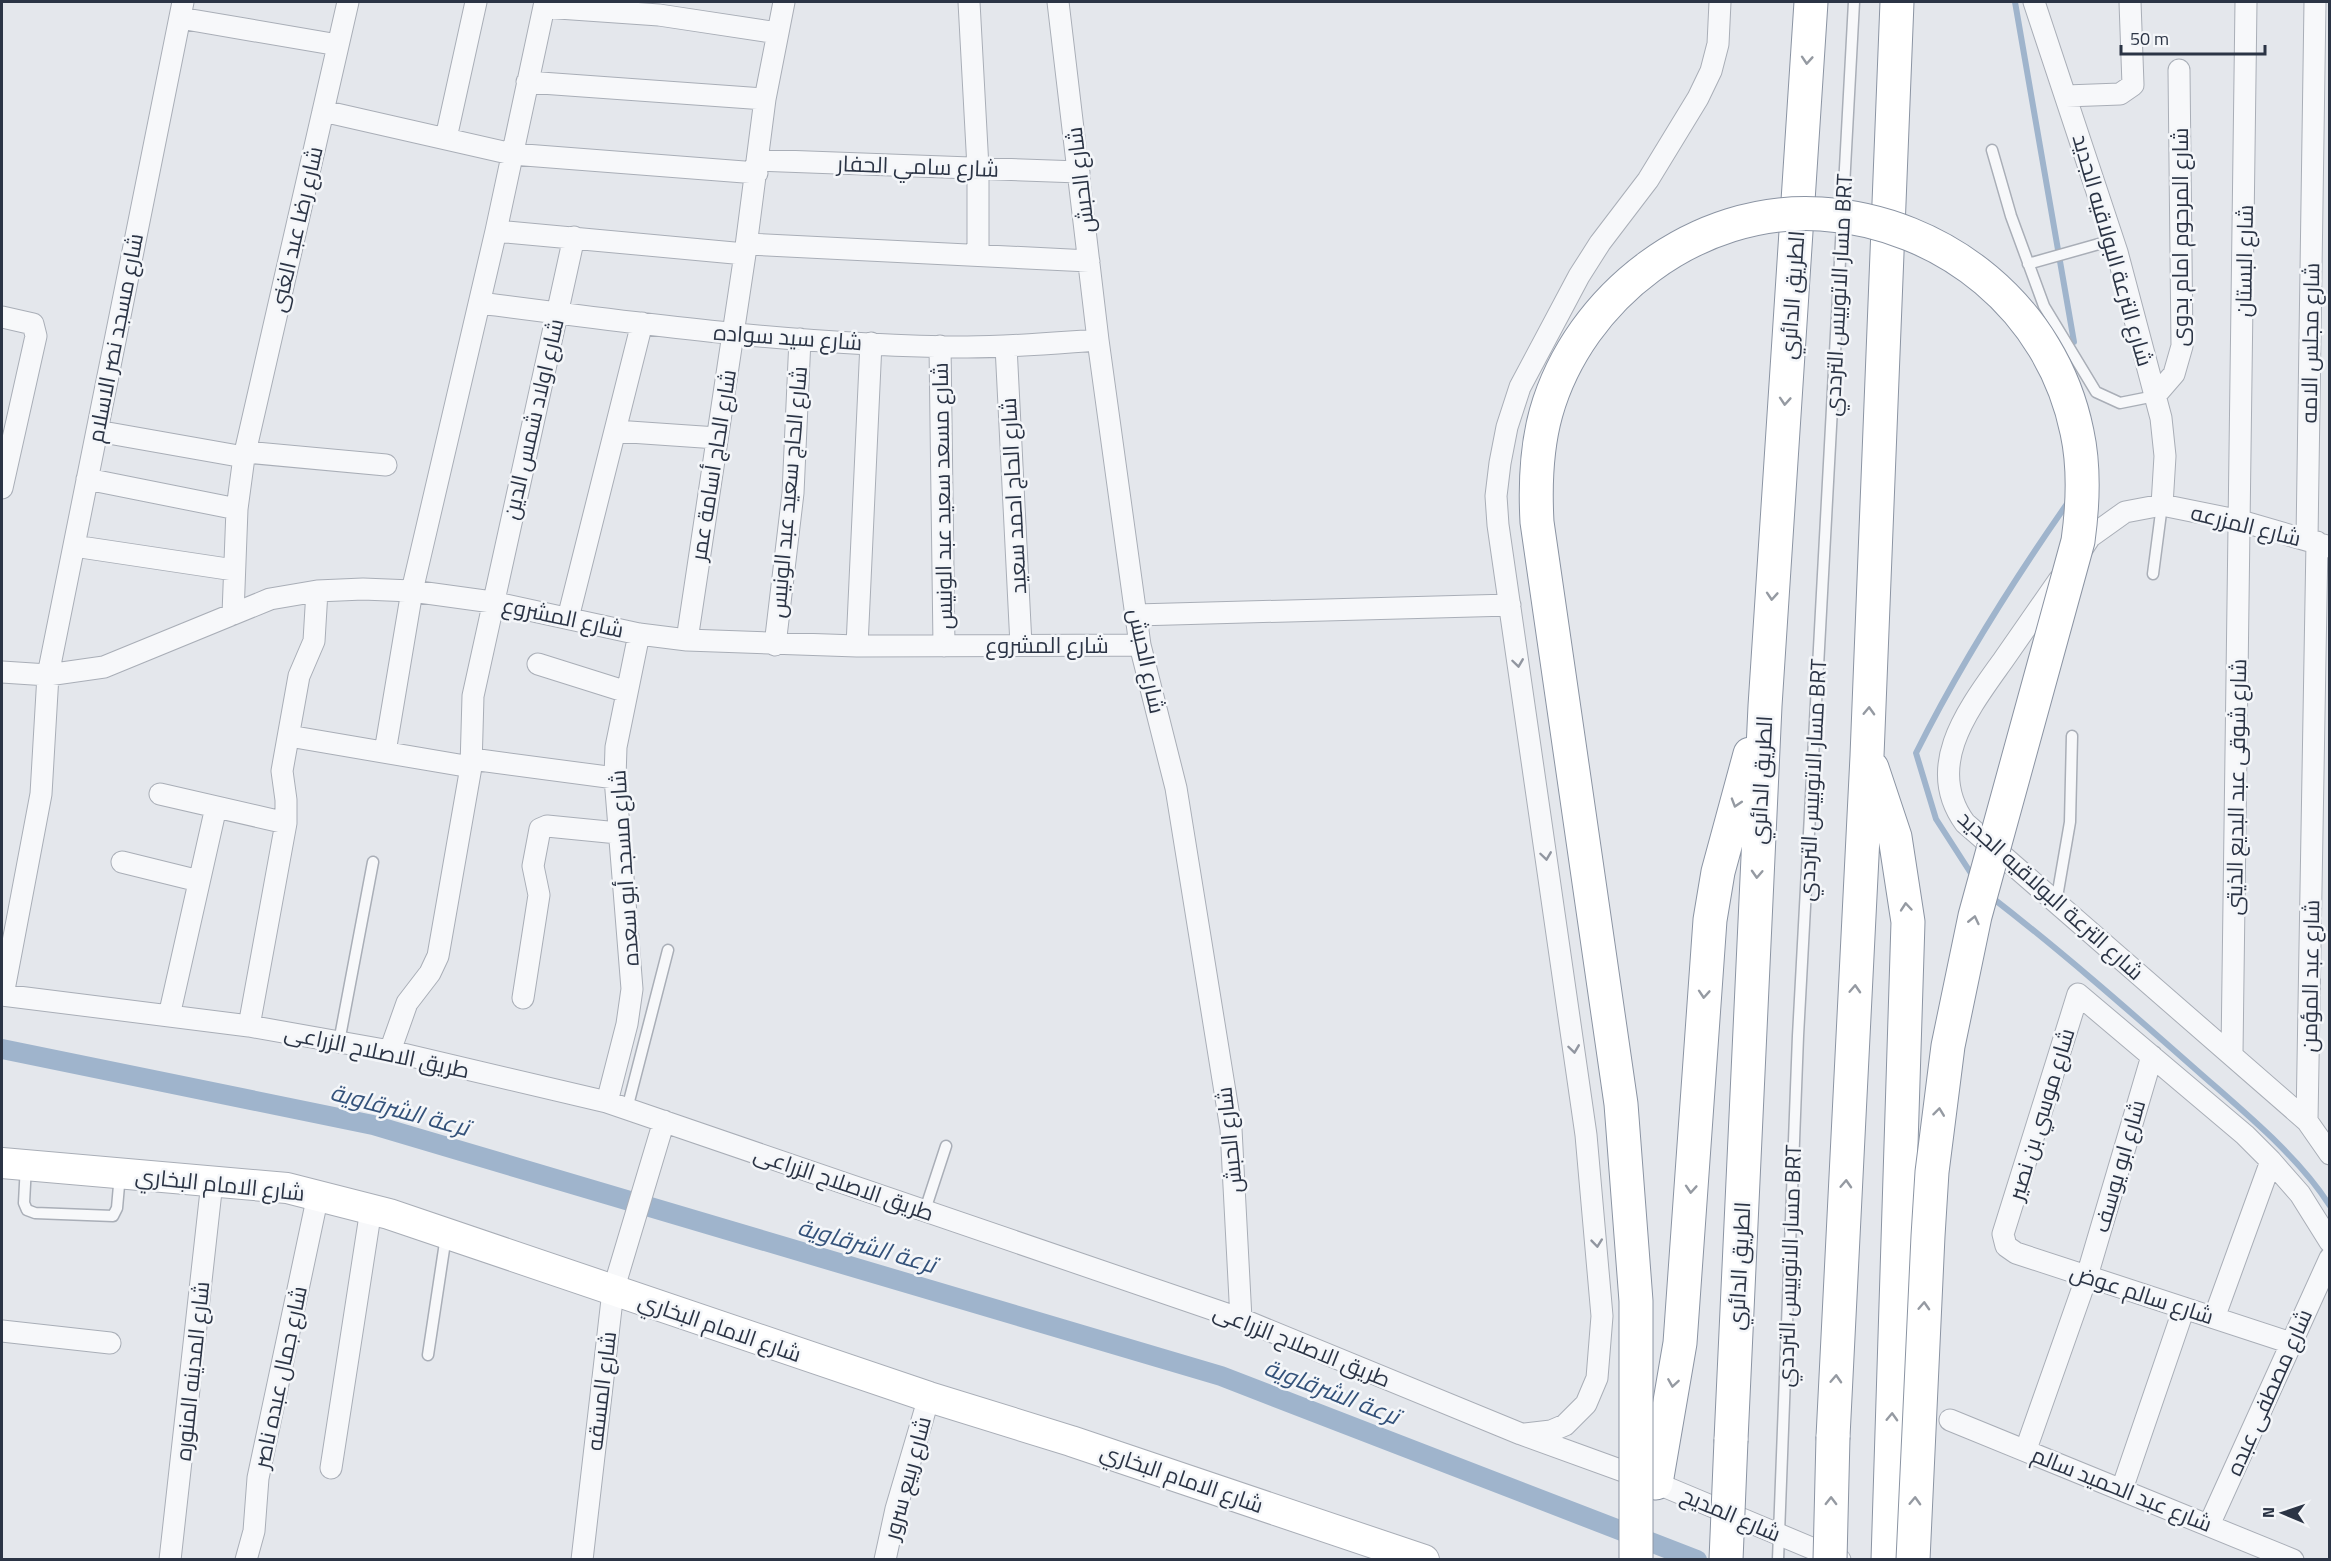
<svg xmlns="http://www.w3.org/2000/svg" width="2331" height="1561" font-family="'Titillium Web',Cairo,sans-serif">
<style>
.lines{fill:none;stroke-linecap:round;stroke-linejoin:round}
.stream{stroke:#9fb4cc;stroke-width:6}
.canal{stroke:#9fb4cc;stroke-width:20}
.lane-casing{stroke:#a9aeb7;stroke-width:13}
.street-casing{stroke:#a9aeb7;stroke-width:23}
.secondary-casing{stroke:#a9aeb7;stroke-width:32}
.highway-casing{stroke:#8b94a3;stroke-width:35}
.lane{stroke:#f7f8fa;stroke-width:10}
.street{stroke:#f7f8fa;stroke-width:21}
.secondary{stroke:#fff;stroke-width:30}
.highway{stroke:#fff;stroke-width:33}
.highway-bridge-casing{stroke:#8b94a3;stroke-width:35;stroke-linecap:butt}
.highway-bridge{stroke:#fff;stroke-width:33}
.oneway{stroke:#959aa2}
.oneway2{stroke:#9196a0}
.labels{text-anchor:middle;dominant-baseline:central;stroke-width:5;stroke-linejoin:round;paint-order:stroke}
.street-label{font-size:22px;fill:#2b3445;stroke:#f4f6f9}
.water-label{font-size:24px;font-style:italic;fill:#34527a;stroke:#f4f6f9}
</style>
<rect width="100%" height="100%" fill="#e4e7ec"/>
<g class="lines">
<path class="stream" d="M2015 2 2074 342
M1974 878 1936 819 1916 753C1960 665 2013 581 2069 501
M1990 896C2060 950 2126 1008 2193 1067 2239 1108 2297 1154 2330 1206"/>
<path class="canal" d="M2 1049 373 1125 1221 1376 1697 1560"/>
<defs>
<path id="lane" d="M1992 150 2011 216 2044 306 2096 392 2120 403 2155 396
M2028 264 2113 240
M2153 574 2162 505
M2056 903 2070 822 2072 736
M339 1042 373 862
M627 1109 668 950
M26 1165 24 1203 27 1210 35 1213 113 1216 117 1208 120 1174
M925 1210 946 1146
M428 1355 446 1236
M1778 1560 1798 1036 1854 2"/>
<path id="street" d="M969 2 978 168V255
M1058 2 1098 340 1140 645 1176 788 1231 1129 1241 1319
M2034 2 2117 252 2161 418 2165 456 2162 505
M544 7 659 15 778 33
M180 18 338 45
M527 82 765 99
M2066 96 2120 94 2133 85 2130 2
M323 111 512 154 757 173
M446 138 476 2
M758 160 1079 172
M496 231 745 254
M747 244 1089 261
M480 303C641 324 804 346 967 347 1011 347 1055 343 1098 340
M2 317 33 324 36 336 2 488
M940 346 944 646
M1006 346 1021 645
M2155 396 2174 374 2182 346 2179 70
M97 431 244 457
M615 431 717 438
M245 452 386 465
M87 479 237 509
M2307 539 2315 2
M74 546 234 570
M2078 555 2090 537 2125 512 2162 505 2241 521 2330 547
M2059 580C2041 606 2022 633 2004 659 1970 707 1923 765 1965 823L2307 1121 2330 1154
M233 614 237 509 244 457 348 2
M1136 615 1510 605
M568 618 642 323
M687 640 745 254 765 99 784 2
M775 645 793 493 800 339
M857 646 871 343
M538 664 627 692
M2 672 48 675 104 667 270 599 317 591 363 589 412 591 492 602 639 634 687 640 857 646 1140 645
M289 736 471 767
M385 752 412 591 496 231 545 2
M472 759 615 778
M160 794 286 823
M122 862 199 881
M2 995 249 1026 390 1051 607 1102 1241 1319 1521 1434 1656 1483 1840 1560
M3 995 41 794 48 675 183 2
M523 998 539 895 533 866 540 829 547 826 618 833
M169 1016 216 807
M249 1026 286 823V800L282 771 299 676 314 641 317 591
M390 1051 407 1003 430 973 438 956 471 767 473 696 574 237
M2232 1053 2246 2
M607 1102 627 1024 632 989 615 778 616 747 639 634
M2307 1121 2317 542
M2214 1318 2271 1161
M2 1331 110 1343
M2291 1343 2016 1253 2006 1246 2003 1234 2078 994 2245 1135 2271 1161 2300 1194 2330 1242
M1950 1420 2293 1560
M1525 1434 1551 1431 1565 1425 1586 1404 1597 1378 1602 1316 1586 1135 1498 525 1496 496 1500 463 1507 427 1520 387 1579 276 1600 243 1648 180 1698 98 1711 71 1718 44 1720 2
M2026 1449 2087 1276 2152 1056
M331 1468 371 1209
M2122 1489 2184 1308
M2209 1525 2330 1258
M170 1560 212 1182
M246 1560 254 1531 258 1478 318 1195
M582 1560 613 1291 664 1121
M885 1560 896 1509 929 1397"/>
<path id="secondary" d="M2 1163 287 1188 389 1214 929 1397 1071 1441 1424 1560"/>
<path id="highway" d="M1872 768 1895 837 1908 922 1888 1560
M1833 1437 1867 756 1897 2
M1731 1440 1765 706 1811 2
M1656 1483 1680 1343 1710 920 1718 872 1750 754"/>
</defs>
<use href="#lane" class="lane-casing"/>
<use href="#street" class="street-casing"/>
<use href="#secondary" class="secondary-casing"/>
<use href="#highway" class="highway-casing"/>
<use href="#lane" class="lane"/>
<use href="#street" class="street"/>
<use href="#secondary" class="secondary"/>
<use href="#highway" class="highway"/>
<defs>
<path id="highway-bridge" d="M1636 1560V1301L1621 1104 1537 522C1535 485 1536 449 1546 413 1579 296 1697 206 1821 214 1945 222 2052 309 2077 432 2085 469 2083 505 2078 541L1975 916 1948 1046 1932 1172 1928 1236 1913 1560
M1726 1560 1731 1440
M1830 1560 1833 1437"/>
</defs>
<use href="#highway-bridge" class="highway-bridge-casing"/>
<use href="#highway-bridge" class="highway-bridge"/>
</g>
<defs><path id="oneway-chevron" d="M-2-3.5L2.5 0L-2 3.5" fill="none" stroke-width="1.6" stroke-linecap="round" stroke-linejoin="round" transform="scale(1.5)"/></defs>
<g class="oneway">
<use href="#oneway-chevron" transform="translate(1807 60) rotate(94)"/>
<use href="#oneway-chevron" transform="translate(1785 401) rotate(94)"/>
<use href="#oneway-chevron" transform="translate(1772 596) rotate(94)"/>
<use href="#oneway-chevron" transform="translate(1869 711) rotate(-88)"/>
<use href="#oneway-chevron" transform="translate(1736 803) rotate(107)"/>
<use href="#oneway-chevron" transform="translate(1757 874) rotate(93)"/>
<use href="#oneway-chevron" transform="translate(1906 907) rotate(-95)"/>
<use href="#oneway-chevron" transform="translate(1974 920) rotate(-77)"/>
<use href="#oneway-chevron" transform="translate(1855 989) rotate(-87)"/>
<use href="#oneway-chevron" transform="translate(1704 994) rotate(94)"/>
<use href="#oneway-chevron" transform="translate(1939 1112) rotate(-83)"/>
<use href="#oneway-chevron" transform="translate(1846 1184) rotate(-87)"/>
<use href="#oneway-chevron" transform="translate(1691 1189) rotate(94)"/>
<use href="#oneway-chevron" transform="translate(1924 1306) rotate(-87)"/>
<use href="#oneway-chevron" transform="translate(1836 1379) rotate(-87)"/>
<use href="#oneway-chevron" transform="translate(1673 1383) rotate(99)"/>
<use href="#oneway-chevron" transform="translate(1892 1417) rotate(-88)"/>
<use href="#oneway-chevron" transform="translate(1831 1501) rotate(-89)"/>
<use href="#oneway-chevron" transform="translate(1915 1501) rotate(-88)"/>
</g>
<g class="oneway2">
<use href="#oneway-chevron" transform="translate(1518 663) rotate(82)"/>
<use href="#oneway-chevron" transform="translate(1546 856) rotate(82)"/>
<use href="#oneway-chevron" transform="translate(1574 1049) rotate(82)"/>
<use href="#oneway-chevron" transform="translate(1597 1243) rotate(84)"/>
</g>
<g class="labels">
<g class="street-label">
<text transform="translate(918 166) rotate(2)">شارع سامي الحفار</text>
<text transform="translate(1080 180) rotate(-97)">شارع الحبش</text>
<text transform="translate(296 229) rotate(-77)">شارع رضا عبد الغنى</text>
<text transform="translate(2180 237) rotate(-90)">شارع المرحوم امام بدوى</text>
<text transform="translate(2113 250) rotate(74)">شارع الترعة البولاقيه الجديد</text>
<text transform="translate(2244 261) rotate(-89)">شارع البستان</text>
<text transform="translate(1792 295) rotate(-86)">الطريق الدائري</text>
<text transform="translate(1838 295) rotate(-87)">مسار الاتوبيس الترددي BRT</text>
<text transform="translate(788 337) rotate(4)">شارع سيد سواده</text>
<text transform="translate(115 338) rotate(-79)">شارع مسجد نصر الاسلام</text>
<text transform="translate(2310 343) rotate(-89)">شارع مجلس الامه</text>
<text transform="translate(533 419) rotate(-77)">شارع اولاد شمس الدين</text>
<text transform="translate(713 465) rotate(-81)">شارع الحاج أسامة عمر</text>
<text transform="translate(788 492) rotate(-85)">شارع الحاج سعيد عبد الونيس</text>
<text transform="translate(942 496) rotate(-91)">شارع مسعد سعيد عبد الونيس</text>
<text transform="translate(1013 496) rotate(-93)">شارع الحاج احمد سعيد</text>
<text transform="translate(2246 525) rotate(14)">شارع المزرعه</text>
<text transform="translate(563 617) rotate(12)">شارع المشروع</text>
<text x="1047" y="645">شارع المشروع</text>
<text transform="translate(1147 661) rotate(78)">شارع الحبش</text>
<text transform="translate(1761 780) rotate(-87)">الطريق الدائري</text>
<text transform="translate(1812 780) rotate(-87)">مسار الاتوبيس الترددي BRT</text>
<text transform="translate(2236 787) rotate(-89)">شارع شوقى عبد البديع الذيتى</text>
<text transform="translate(624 868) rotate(-94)">شارع مسجد أبو سعده</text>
<text transform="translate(2051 895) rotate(42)">شارع الترعة البولاقيه الجديد</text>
<text transform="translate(2310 976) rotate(-89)">شارع عبد المؤمن</text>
<text transform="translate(377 1051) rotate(12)">طريق الاصلاح الزراعى</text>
<text transform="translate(2041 1114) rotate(-73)">شارع موسي بن نصير</text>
<text transform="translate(1229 1140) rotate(-96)">شارع الحبش</text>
<text transform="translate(2119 1166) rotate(-74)">شارع ابو يوسف</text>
<text transform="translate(844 1183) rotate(19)">طريق الاصلاح الزراعى</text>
<text transform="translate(220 1184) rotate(6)">شارع الامام البخاري</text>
<text transform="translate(1739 1266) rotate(-87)">الطريق الدائري</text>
<text transform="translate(1789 1266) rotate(-88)">مسار الاتوبيس الترددي BRT</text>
<text transform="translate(2142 1294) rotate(18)">شارع سالم عوض</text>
<text transform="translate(720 1327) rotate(19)">شارع الامام البخاري</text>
<text transform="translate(1302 1345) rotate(22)">طريق الاصلاح الزراعى</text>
<text transform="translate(192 1371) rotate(-84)">شارع المدينه المنوره</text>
<text transform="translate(280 1377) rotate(-78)">شارع جمال عبده ناصر</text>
<text transform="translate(601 1391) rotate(-83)">شارع المسقه</text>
<text transform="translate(2269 1392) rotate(-66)">شارع مصطفى عبده</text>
<text transform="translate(907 1478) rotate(-75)">شارع ربيع سرور</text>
<text transform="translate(1182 1478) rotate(19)">شارع الامام البخاري</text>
<text transform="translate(2122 1489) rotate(22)">شارع عبد الحميد سالم</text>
<text transform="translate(1731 1514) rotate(23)">شارع المديح</text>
</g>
<g class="water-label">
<text transform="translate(400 1109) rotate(15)">ترعة الشرقاوية</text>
<text transform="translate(867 1245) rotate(16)">ترعة الشرقاوية</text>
<text transform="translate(1332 1391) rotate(21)">ترعة الشرقاوية</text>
</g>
</g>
<rect width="2331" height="1561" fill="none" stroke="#2b3445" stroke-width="6"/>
<g transform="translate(2283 1513) rotate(272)" stroke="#f4f6f9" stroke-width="4.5" paint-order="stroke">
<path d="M0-4.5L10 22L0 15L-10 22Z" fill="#2b3445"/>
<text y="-9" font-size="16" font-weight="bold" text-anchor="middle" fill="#2b3445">N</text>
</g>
<path d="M2121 45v9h144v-9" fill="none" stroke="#2b3445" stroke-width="3"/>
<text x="2130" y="45" font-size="18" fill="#2b3445" stroke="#f4f6f9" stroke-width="4.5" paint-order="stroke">50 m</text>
</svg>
